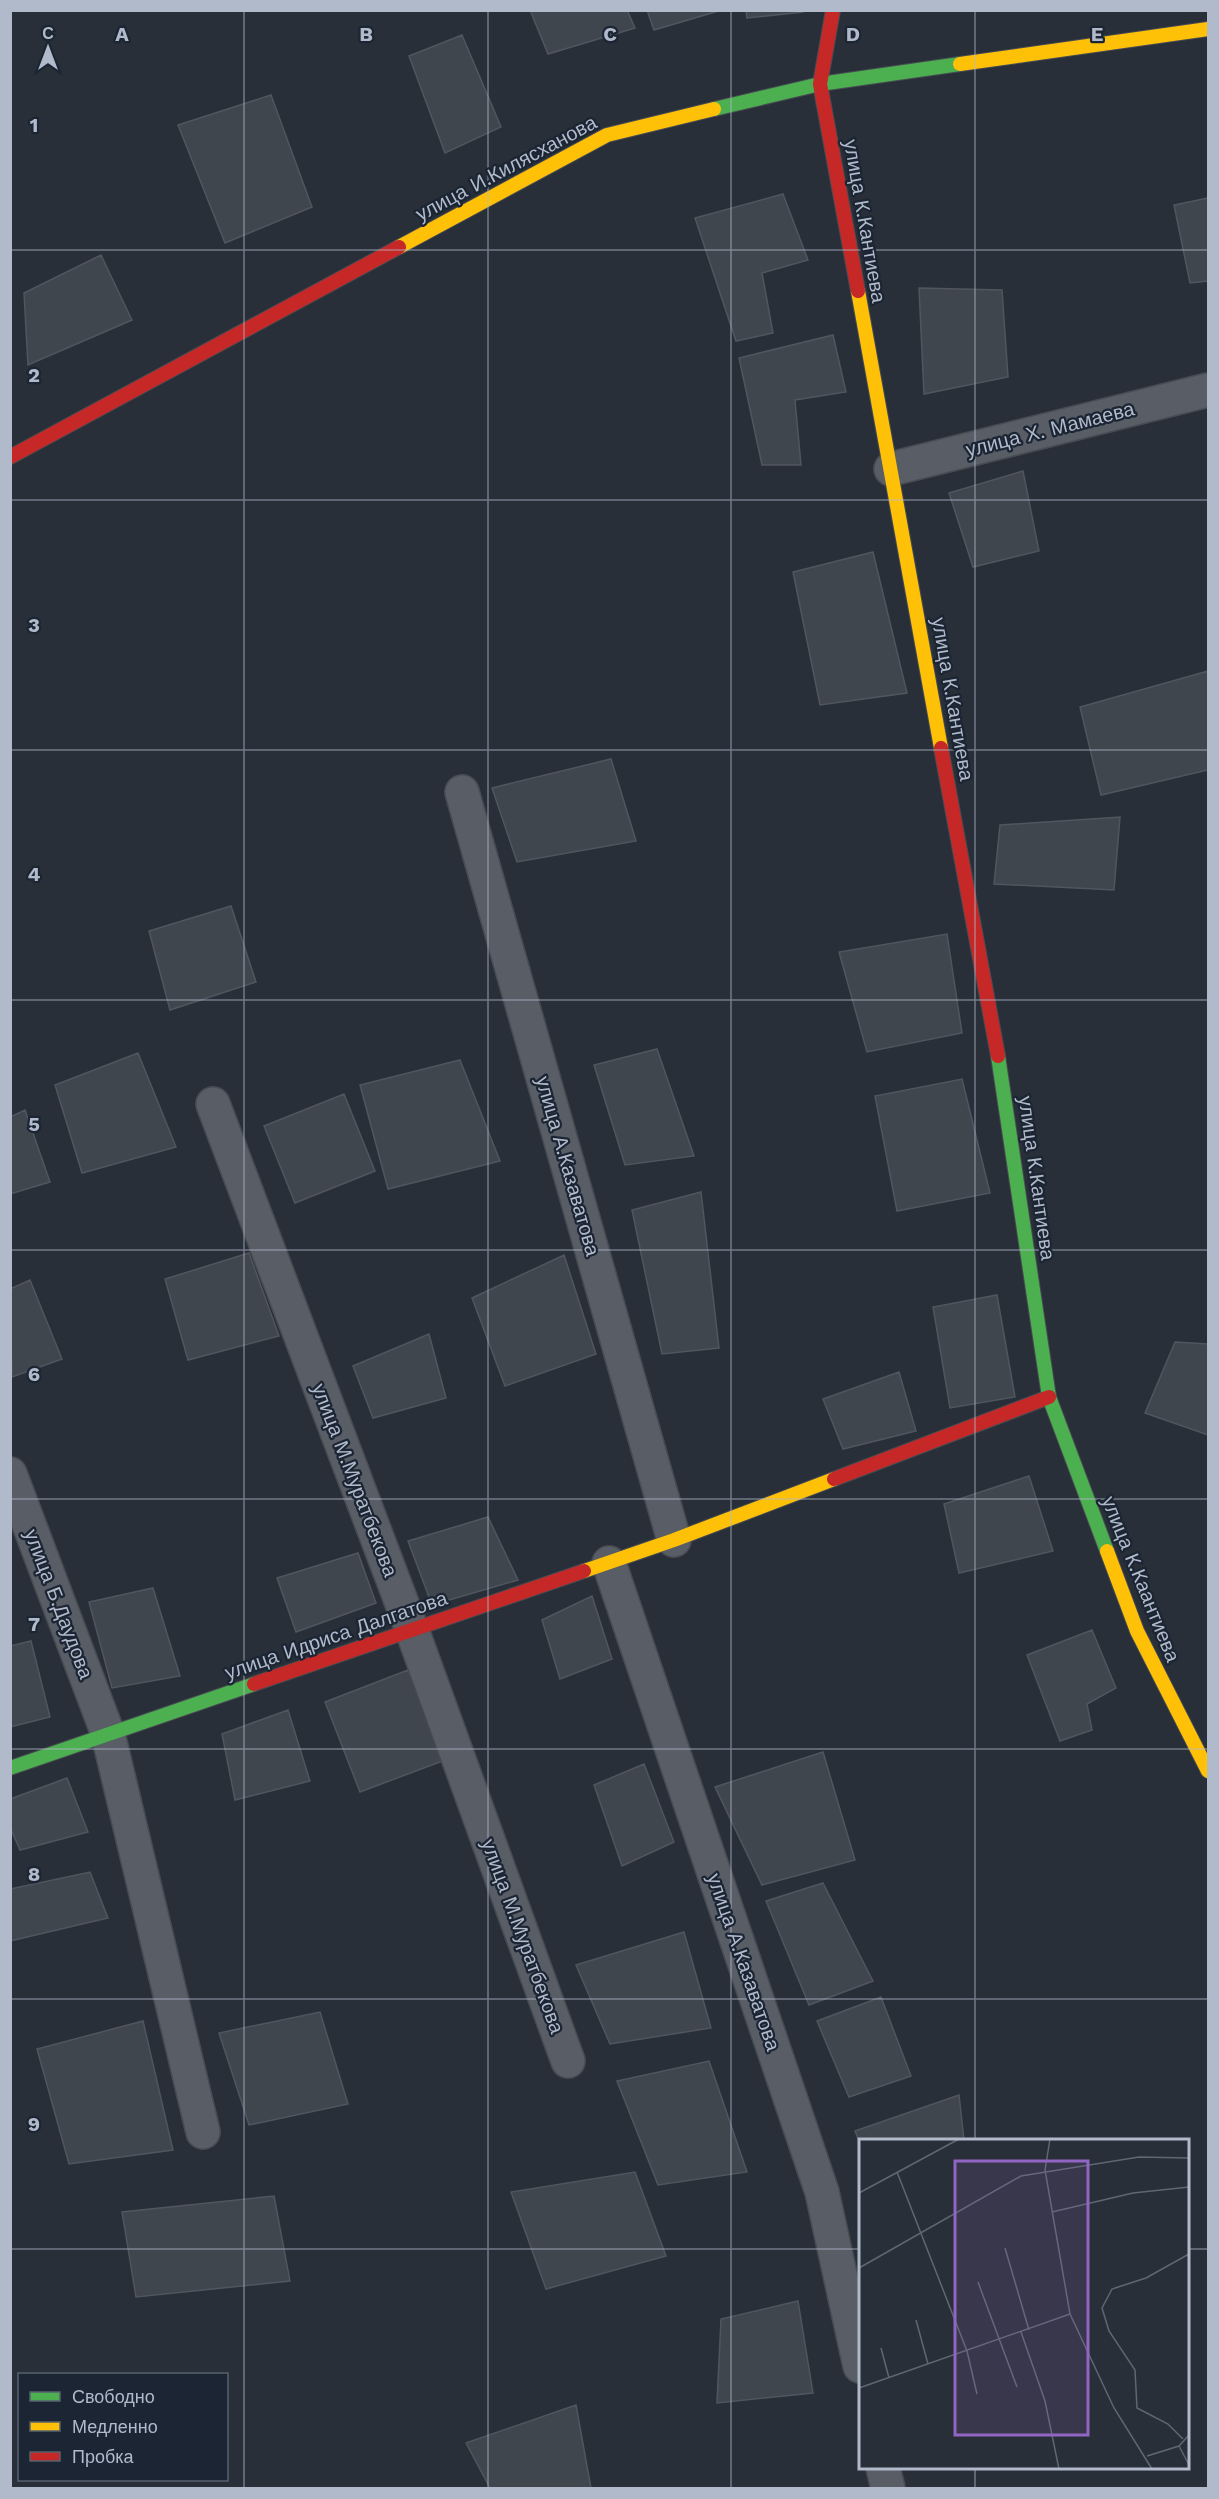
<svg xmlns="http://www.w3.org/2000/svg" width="1219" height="2499" font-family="'Work Sans',sans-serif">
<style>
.building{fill:#40464e;stroke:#505660;stroke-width:1.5}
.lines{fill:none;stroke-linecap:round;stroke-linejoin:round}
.street-casing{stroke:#474b52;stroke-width:36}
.fast-casing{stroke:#474b52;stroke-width:16}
.slow-casing{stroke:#474b52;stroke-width:16}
.jam-casing{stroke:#474b52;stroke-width:16}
.street{stroke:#585d66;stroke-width:33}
.fast{stroke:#4caf50;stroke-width:14}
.slow{stroke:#ffc107;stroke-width:14}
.jam{stroke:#c62828;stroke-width:14}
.grid{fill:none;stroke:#b1baca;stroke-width:1.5;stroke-opacity:0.55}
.labels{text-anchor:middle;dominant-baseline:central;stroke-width:4.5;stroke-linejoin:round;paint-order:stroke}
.street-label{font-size:20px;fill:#b1baca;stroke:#1b2533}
.inset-road{fill:none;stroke:#5f6772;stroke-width:1.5}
.view{fill:#9165c3;fill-opacity:0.15;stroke:#9165c3;stroke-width:3}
.inset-edge{fill:none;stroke:#b1baca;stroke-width:3}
.grid-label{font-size:20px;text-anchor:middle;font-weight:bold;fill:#b1baca;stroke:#1b2533;stroke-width:4.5;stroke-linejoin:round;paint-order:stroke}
</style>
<rect width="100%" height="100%" fill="#282f38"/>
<path class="building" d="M530 10H627L635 28 548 54Z
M647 10H722L654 30Z
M746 10H803V12L747 18Z
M462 35 501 127 445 153 409 56Z
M271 95 312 207 225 243 178 125Z
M783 194 808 260 762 273 773 333 736 341 695 218Z
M1208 198V281L1190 283 1174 205Z
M101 255 132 320 28 365 24 293Z
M919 288 1002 290 1008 377 924 394Z
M833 335 846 392 795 400 801 465H762L739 358Z
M1023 471 1039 551 973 567 949 493Z
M873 552 907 693 820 705 793 572Z
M1208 671V770L1101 795 1080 707Z
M611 759 636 841 517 862 492 788Z
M1120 817 1114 890 994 884 1000 825Z
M231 906 256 982 170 1010 149 931Z
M947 934 962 1033 867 1052 839 952Z
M657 1049 694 1156 625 1165 594 1065Z
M138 1053 176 1147 82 1173 55 1085Z
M460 1060 500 1161 388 1189 360 1085Z
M962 1079 990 1193 897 1211 875 1096Z
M344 1094 375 1171 295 1203 264 1126Z
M25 1110 50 1182 10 1194V1117Z
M701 1192 719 1348 662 1354 632 1210Z
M249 1253 279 1336 188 1360 165 1279Z
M564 1255 596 1354 505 1386 472 1298Z
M30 1280 62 1359 12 1377 10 1289Z
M997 1295 1015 1397 950 1408 933 1307Z
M429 1334 446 1398 373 1418 353 1366Z
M1175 1342 1208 1344V1435L1145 1413Z
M899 1372 916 1431 843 1449 823 1399Z
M1029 1476 1053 1551 959 1573 944 1504Z
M488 1517 518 1580 432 1605 408 1541Z
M358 1553 376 1603 296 1632 277 1578Z
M153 1588 180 1676 112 1688 89 1602Z
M592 1596 612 1659 560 1679 542 1620Z
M1092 1630 1116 1688 1087 1704 1092 1730 1060 1741 1027 1655Z
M31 1641 50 1717 10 1727V1646Z
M408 1670 445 1760 360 1792 325 1702Z
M288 1710 310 1781 235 1800 222 1734Z
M823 1752 855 1860 762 1885 715 1787Z
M644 1764 674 1842 622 1866 594 1785Z
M67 1778 88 1832 20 1850 10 1827V1799Z
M90 1872 108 1918 10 1941V1889Z
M823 1883 873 1981 809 2005 766 1901Z
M684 1932 711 2028 610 2044 576 1965Z
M881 1997 911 2076 849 2097 817 2021Z
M320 2012 348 2104 249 2125 219 2033Z
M143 2021 173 2150 69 2164 37 2049Z
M709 2061 747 2172 658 2185 617 2081Z
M959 2095 964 2140H860V2144L855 2131Z
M635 2172 666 2256 546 2289 511 2192Z
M274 2196 290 2281 136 2297 122 2212Z
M798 2301 813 2393 717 2403 721 2319Z
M576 2405 591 2488H490L466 2443Z"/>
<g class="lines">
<defs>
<path id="street" d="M891 469 1208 390
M462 792 674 1540
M213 1104 412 1630 568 2061
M10 1474 108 1734 203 2132
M609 1563 822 2192 860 2366
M883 2468 888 2488"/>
<path id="fast" d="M714 109 820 84 960 64
M998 1056 1049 1397 1107 1551
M10 1768 254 1684"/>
<path id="slow" d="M960 64 1208 29
M399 247 607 135 714 109
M858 291 941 748
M1107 1551 1137 1631 1208 1771
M584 1571 674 1540 834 1479"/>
<path id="jam" d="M833 10 820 84 858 291
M10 457 399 247
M941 748 998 1056
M834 1479 1049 1397
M254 1684 584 1571"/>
</defs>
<use href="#street" class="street-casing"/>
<use href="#fast" class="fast-casing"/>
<use href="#slow" class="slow-casing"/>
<use href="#jam" class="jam-casing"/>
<use href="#street" class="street"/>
<use href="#fast" class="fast"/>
<use href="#slow" class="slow"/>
<use href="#jam" class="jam"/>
</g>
<path class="grid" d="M244 10V2488M488 10V2488M731 10V2488M975 10V2140M10 250H1208M10 500H1208M10 750H1208M10 1000H1208M10 1250H1208M10 1499H1208M10 1749H1208M10 1999H1208M10 2249H860M1188 2249H1208M975 2468V2488"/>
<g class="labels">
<g class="street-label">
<text transform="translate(506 168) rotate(-28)">улица И.Килясханова</text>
<text transform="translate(865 221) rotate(80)">улица К.Кантиева</text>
<text transform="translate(1050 429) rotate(-14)">улица Х. Мамаева</text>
<text transform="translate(953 699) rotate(80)">улица К.Кантиева</text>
<text transform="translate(568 1166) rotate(74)">улица А.Казаватова</text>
<text transform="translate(1037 1178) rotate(82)">улица К.Кантиева</text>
<text transform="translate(355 1480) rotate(69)">улица М.Муратбекова</text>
<text transform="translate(1141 1579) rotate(68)">улица К.Каантиева</text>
<text transform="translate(59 1604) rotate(69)">улица Б.Даудова</text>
<text transform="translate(336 1635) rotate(-19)">улица Идриса Далгатова</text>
<text transform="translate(523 1936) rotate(70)">улица М.Муратбекова</text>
<text transform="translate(744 1962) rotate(71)">улица А.Казаватова</text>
</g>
</g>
<g transform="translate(859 2139)">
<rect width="330" height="330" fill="#282f38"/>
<path class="inset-road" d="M191 0 186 31 211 175 255 269 293 330M38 33 108 212 118 255M0 54 100 0M193 73 274 54 330 48M146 109 170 191M0 129 162 37 280 18 330 19M119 143 158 248M57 181 69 225M162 193 186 262 200 330M22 209 30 239M0 249 211 175M324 300 309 285 278 269 276 231 250 192 243 169 253 150 287 139 330 115M320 307 330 326M288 317 320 307 330 296"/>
<path class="view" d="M96 22H229V296H96Z"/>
<rect width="330" height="330" class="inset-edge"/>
</g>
<g class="grid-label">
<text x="122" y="41">A</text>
<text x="366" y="41">B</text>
<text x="610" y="41">C</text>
<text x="853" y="41">D</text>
<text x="1097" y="41">E</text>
<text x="34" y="132">1</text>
<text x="34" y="382">2</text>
<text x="34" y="632">3</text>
<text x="34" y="881">4</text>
<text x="34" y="1131">5</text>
<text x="34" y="1381">6</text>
<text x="34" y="1631">7</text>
<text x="34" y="1881">8</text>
<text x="34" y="2131">9</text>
</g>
<rect width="1219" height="2499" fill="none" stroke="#b1baca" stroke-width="24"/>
<rect x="18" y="2373" width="210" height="108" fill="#1b2533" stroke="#57616f" stroke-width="1.5"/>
<rect x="30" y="2392" width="30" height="9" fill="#4caf50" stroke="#57616f" stroke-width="1.5"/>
<text x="72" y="2403" font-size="18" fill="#b1baca">Свободно</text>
<rect x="30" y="2422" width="30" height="9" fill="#ffc107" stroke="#57616f" stroke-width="1.5"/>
<text x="72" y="2433" font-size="18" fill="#b1baca">Медленно</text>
<rect x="30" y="2452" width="30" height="9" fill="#c62828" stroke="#57616f" stroke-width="1.5"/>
<text x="72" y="2463" font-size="18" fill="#b1baca">Пробка</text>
<g transform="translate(48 48)" stroke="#1b2533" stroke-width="4.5" paint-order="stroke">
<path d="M0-4.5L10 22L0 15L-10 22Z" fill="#b1baca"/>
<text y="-9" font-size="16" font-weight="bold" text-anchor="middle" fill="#b1baca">С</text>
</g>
</svg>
